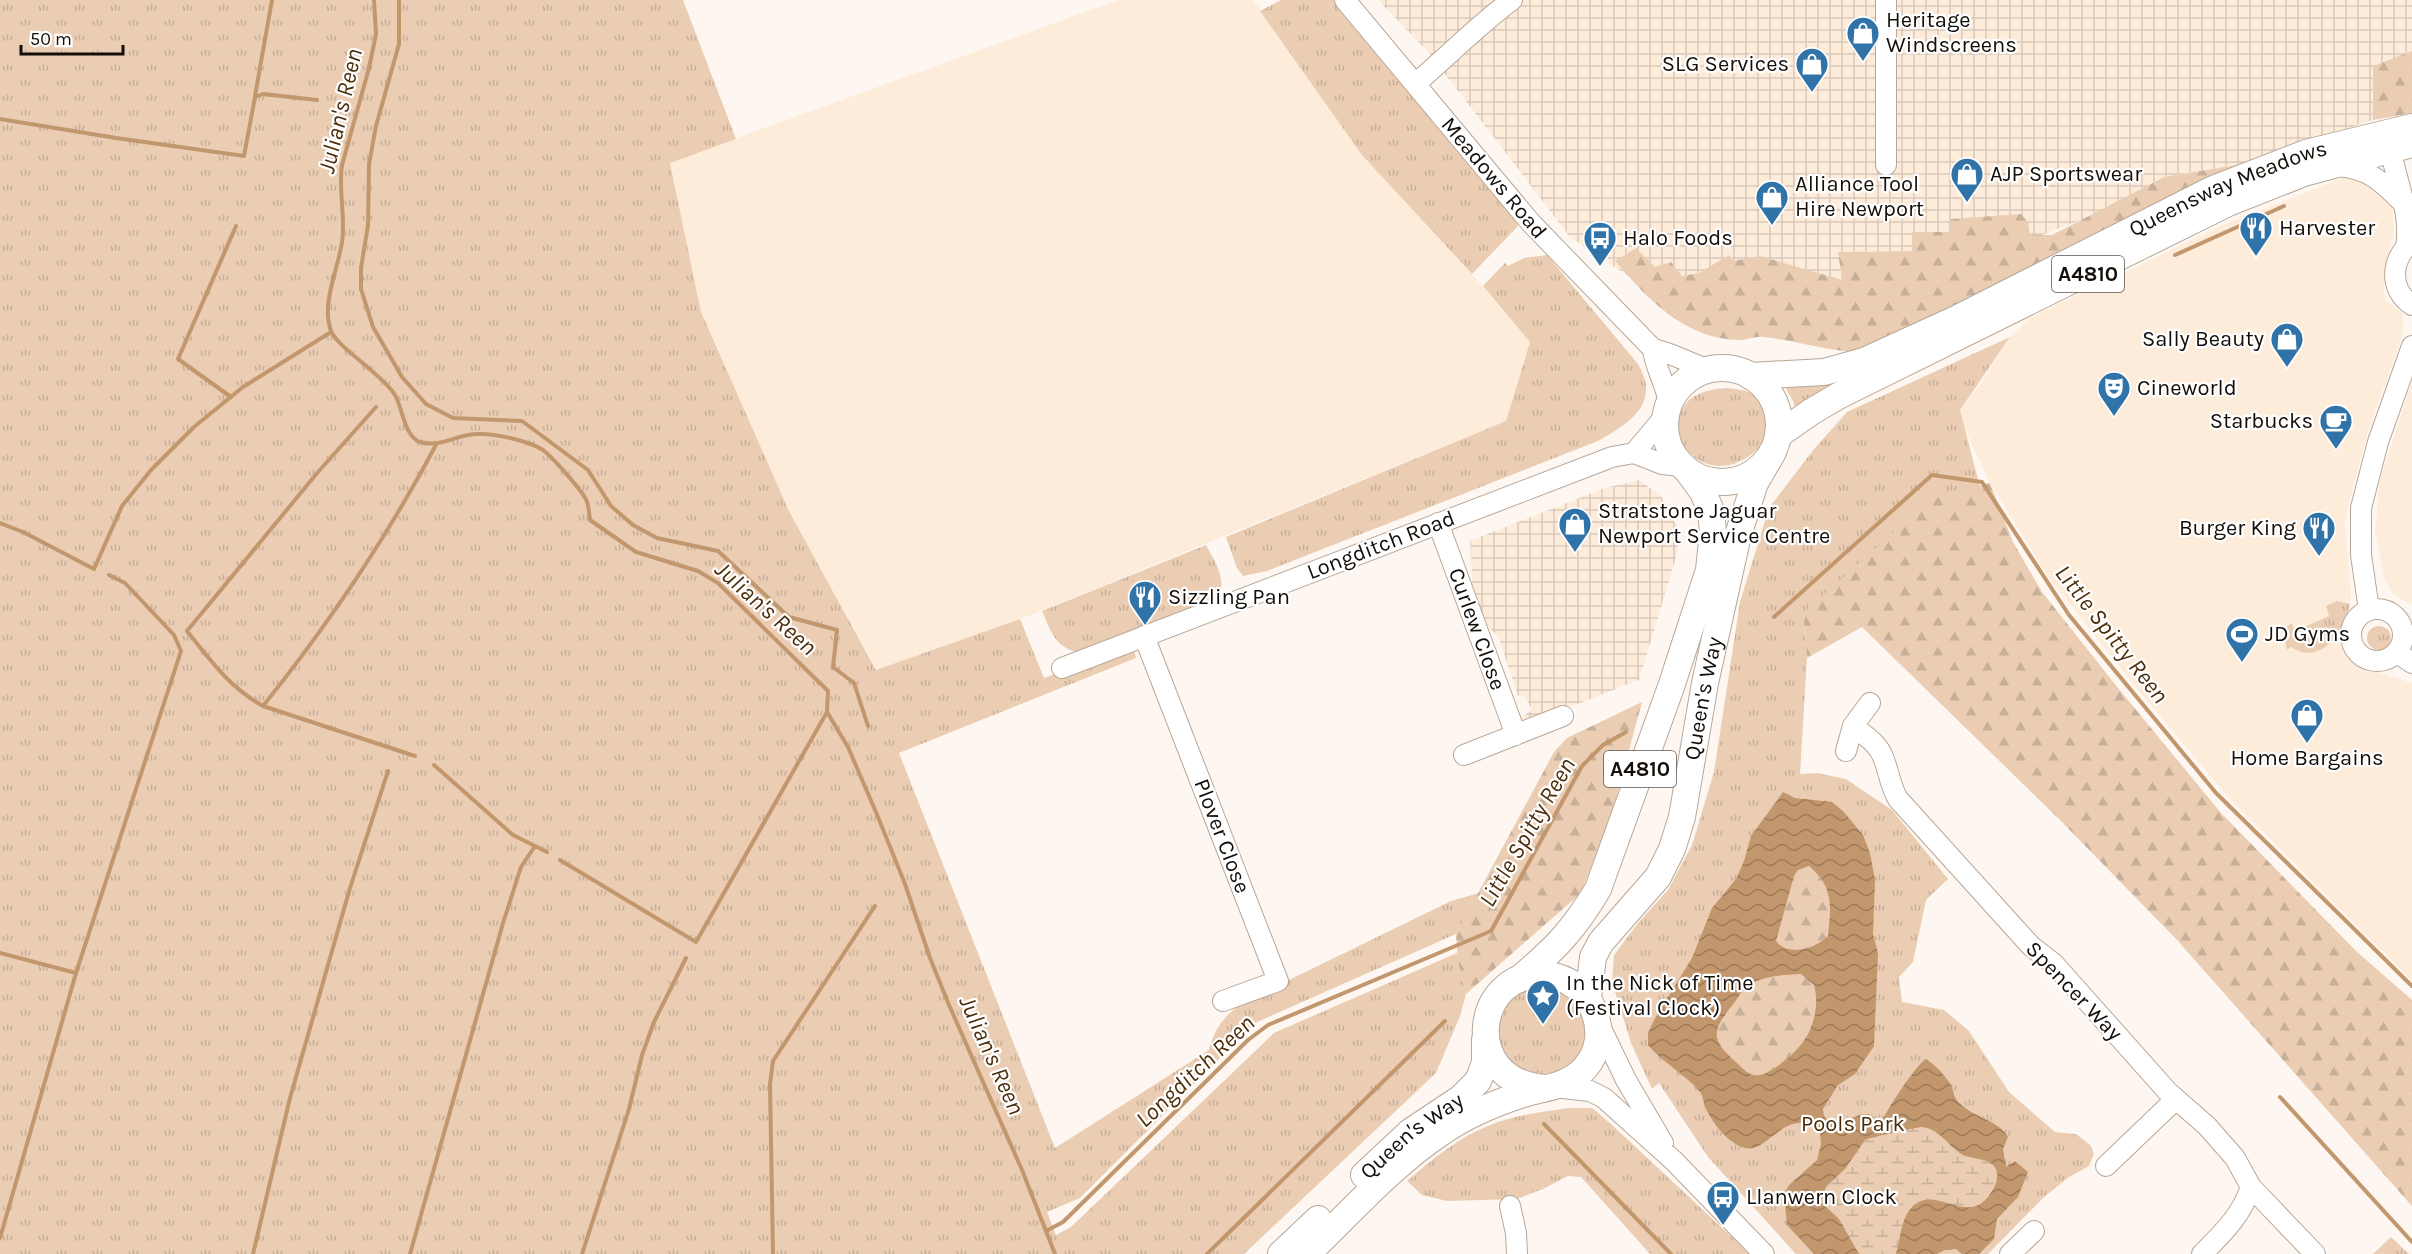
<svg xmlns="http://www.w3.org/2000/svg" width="2412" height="1254" font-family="Karla,sans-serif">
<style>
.built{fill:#feecdb}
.industrial{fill:url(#industrial-grid)}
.grass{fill:url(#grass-tufts)}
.forest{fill:url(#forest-firs)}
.wetland{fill:url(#wetland-marsh)}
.water{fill:url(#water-waves);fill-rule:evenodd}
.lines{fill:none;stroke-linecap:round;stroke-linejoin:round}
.stream{stroke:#c3976d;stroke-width:4}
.minor-casing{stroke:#b7a798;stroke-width:22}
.major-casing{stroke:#b7a798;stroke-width:28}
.minor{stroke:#fff;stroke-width:20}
.major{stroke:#fff;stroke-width:26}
.labels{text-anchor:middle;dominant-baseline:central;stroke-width:4.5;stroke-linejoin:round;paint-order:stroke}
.shield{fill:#fff;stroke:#5a5653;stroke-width:1.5}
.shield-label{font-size:21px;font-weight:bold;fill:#130e09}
.poi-label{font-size:22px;fill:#130e09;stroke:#fff;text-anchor:start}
.street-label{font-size:22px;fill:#130e09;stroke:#fff}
.park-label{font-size:22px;fill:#492b08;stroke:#fff}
.water-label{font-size:24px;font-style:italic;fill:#4c2e0b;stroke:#fff}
</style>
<defs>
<pattern id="industrial-grid" width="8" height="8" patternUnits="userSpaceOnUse" patternTransform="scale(1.5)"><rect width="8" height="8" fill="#feecdb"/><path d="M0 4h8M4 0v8" fill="none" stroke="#d9c9bb"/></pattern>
<pattern id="grass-tufts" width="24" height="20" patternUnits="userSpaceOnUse" patternTransform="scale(1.5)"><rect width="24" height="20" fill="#eacdb3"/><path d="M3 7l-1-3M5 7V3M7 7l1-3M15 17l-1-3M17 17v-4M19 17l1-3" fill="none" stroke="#c8af99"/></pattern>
<pattern id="forest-firs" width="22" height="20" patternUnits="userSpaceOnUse" patternTransform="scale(1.5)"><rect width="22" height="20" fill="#eacdb3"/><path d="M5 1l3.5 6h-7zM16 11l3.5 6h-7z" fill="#c8af99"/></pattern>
<pattern id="wetland-marsh" width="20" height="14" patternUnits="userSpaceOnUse" patternTransform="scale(1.5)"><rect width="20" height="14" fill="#eacdb3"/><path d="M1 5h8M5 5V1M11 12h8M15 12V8" fill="none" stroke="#c8af99"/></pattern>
<pattern id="water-waves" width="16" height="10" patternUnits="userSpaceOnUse" patternTransform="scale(1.5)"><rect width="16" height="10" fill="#c3976d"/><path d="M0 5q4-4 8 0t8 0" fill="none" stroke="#9d7a58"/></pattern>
</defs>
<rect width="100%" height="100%" fill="#fef7f1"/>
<path class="built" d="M1118 0H1253L1363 155 1476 279 1530 342 1506 421 1031 615 877 670 789 511 701 312 670 162Z
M2353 174 2363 176 2392 205 2394 233 2385 271 2384 293 2387 301 2402 313 2404 321 2401 340 2368 431 2348 506 2345 524 2351 596 2345 625 2344 644 2355 664 2366 672H2377L2412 683V981L2228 797 2133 684 2049 578 1990 483 1962 423 1960 410 1981 383 2010 337 2028 319 2218 227Z
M2412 382V604L2399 598 2391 591 2385 580 2375 531 2380 479Z"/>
<path class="industrial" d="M1378 0H2412V51L2374 66 2373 120 2242 164 2164 177 2086 218 2027 241 1913 251 1838 252 1842 280 1669 285 1628 276 1570 237 1429 53Z
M1639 480 1661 496 1676 525 1678 551 1639 680 1519 727 1516 721 1532 710 1525 697 1518 696 1499 638 1487 625 1473 598 1470 541 1605 488Z"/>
<path class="grass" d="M0 0H683L736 139 670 163 701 312 789 511 876 670 1020 619 1044 678 1133 646 1136 658 899 753 1055 1148 1209 1050C1215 1027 1224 1016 1244 1002L1451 901 1479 893 1456 934 1255 1023 1080 1198 1047 1212 1056 1235 1071 1227 1274 1033 1457 953 1466 994 1460 1016 1436 1073 1244 1254H0Z
M1281 0H1334L1426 104 1517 219 1518 226 1472 274 1362 155 1260 11Z
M1547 255 1638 364C1641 370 1646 379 1646 386 1648 414 1618 429 1598 441L1267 571 1243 576 1237 568 1226 537 1506 421 1530 342 1483 286 1505 263 1508 266 1524 258Z
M2010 337 1960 410 1980 487 1803 613 1807 658 1800 774 1817 773 1846 779 1892 810 1948 879 1926 900 1913 962 1899 977 1902 1002 1944 1010 1969 1031 2009 1092 2055 1132 2076 1134 2090 1145 2094 1154 2089 1166 2069 1177 2043 1198 1988 1254H1796L1708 1157 1659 1083 1652 1089 1631 1043 1612 982 1614 955 1638 923 1668 890 1692 845 1714 772 1740 602 1769 508 1814 449 1847 412Z
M1825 379 1831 390 1795 410 1794 403 1785 387Z
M1727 388C1814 395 1757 476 1711 465 1683 459 1666 424 1688 401 1699 391 1713 389 1727 388Z
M1206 545C1215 562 1232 586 1212 600L1076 652C1054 646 1050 629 1042 611Z
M2337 601 2350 604C2345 631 2321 667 2291 647L2287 650 2284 635 2287 626 2292 624 2295 631 2329 616 2326 606Z
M2367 638a12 12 0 1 1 24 0a12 12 0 1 1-24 0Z
M1498 1030a44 44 0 1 1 88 0a44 44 0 1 1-88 0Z
M1570 1108H1592L1611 1124 1750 1254H1650L1581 1177 1568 1176 1543 1189 1517 1199 1447 1201 1422 1195 1407 1181C1432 1160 1457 1138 1488 1126 1514 1115 1542 1112 1570 1108Z
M2391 1237 2409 1254H2373Z"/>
<path class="forest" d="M2412 51V113L2373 120V66Z
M2242 164 2220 180 1858 352C1826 351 1795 340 1763 337 1755 336 1747 340 1740 340 1684 339 1649 300 1615 261L1636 248 1655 267 1671 262 1682 276 1699 273 1729 255 1733 261 1760 256 1842 280 1838 252 1912 251V232H1951V219L2021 214 2028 222 2030 235H2052L2164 177Z
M1990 483 2013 542 2042 592 2118 688 2221 813 2356 951 2412 1000V1206L2177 940 2059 819 1862 627 1807 658 1803 613 1934 496Z
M1642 702 1610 821 1580 894 1466 994 1458 961 1456 934 1554 752 1567 738Z
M1809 866C1834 888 1831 905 1828 936 1815 949 1790 957 1776 941L1794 876 1798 870Z
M1802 974 1814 985C1820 1006 1813 1034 1797 1049 1790 1057 1771 1073 1760 1075 1750 1077 1743 1069 1736 1063 1709 1037 1713 1031 1734 1003 1740 997 1745 986 1752 983 1769 975 1784 975 1802 974Z"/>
<path class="wetland" d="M1920 1126C1939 1130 1946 1145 1962 1154 1972 1160 1990 1158 1996 1169 2005 1184 1982 1209 1967 1208 1958 1208 1948 1204 1940 1201L1899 1245 1896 1254H1859L1839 1219 1820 1202 1826 1187 1845 1169 1865 1140Z"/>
<path class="water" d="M1783 792 1795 798 1832 802 1843 811 1863 835 1870 853 1875 880 1873 934 1878 953 1874 1046 1855 1074 1838 1085 1823 1109 1824 1116 1830 1122 1837 1123 1862 1114H1869L1877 1120 1883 1119C1888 1108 1918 1062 1926 1059 1935 1065 1943 1073 1949 1082 1953 1087 1953 1094 1956 1099 1969 1117 1998 1119 2008 1137L2003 1149 2006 1167 2015 1161 2028 1172 2018 1197 1997 1219 1994 1239 1979 1254H1962L1956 1249 1945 1250 1937 1254H1896C1901 1237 1900 1221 1912 1207 1934 1184 1965 1224 1987 1198 1992 1192 1997 1184 1997 1177 1998 1172 1996 1168 1993 1165 1985 1158 1972 1159 1963 1155 1949 1147 1939 1128 1922 1127 1918 1127 1868 1138 1865 1140L1845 1169 1826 1187 1821 1202 1839 1219 1859 1254H1814L1787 1225 1784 1194 1789 1185 1817 1160 1821 1144 1820 1131C1785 1104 1769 1154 1745 1148 1728 1143 1714 1125 1706 1109 1703 1104 1704 1097 1700 1092 1685 1074 1663 1063 1648 1045V1033L1654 1020 1692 958 1712 908 1736 879 1744 861 1751 836ZM1809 866C1834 887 1831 906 1828 936 1815 949 1789 957 1776 941L1794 876 1798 870ZM1801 974 1814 985C1820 1006 1813 1034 1797 1049 1790 1057 1771 1073 1760 1075 1750 1077 1743 1069 1737 1063 1709 1038 1712 1031 1734 1003 1739 996 1745 986 1752 983 1769 975 1784 975 1801 974Z"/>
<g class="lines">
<path class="stream" d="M374 0 376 34 369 68 342 165C338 191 346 217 342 242 338 270 321 303 331 331 337 347 382 374 395 395 403 409 404 436 420 442 441 448 457 434 477 434 494 433 529 441 543 450 552 457 584 492 587 502 589 507 589 514 590 520L636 552 698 571 718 583 828 691 827 712 848 747 878 817 905 884 930 958 949 1005 1022 1170 1055 1254
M399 0V44L376 126 369 164 368 225 361 268V289L373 327 402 377 426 404 453 418 522 421 588 470 611 506 633 525 657 538 718 551 789 617 837 630 833 667 854 683 868 726
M255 96 272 0
M0 119 116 138 244 156 255 97 263 94 317 100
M2175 255 2284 206
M231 397 178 359 236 226
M376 407 318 472 187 631C211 661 229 687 263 706L415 756
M0 523 23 532 94 569 122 506 151 470 194 427 243 387 331 332
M1774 617 1932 475 1982 482 2069 615 2216 793 2412 986
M263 706C328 625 387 537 436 445
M434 765 513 835 547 852
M560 860 696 942 827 712
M0 953 76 973
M2280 1097 2412 1242
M1544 1124 1671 1254
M1046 1231 1063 1222 1248 1040 1268 1025 1491 931 1582 766 1603 745 1626 732
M0 1238 76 973 181 651 174 635 125 583 109 575
M253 1254 290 1098 350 888 388 771
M410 1254 503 923 521 867 535 846
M582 1254 629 1109 642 1055 654 1022 686 958
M773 1254 770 1084 773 1061 875 906
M1207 1254 1445 1021"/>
<defs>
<path id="minor" d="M1345 0 1531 223 1653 349C1673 353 1690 364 1710 370
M1415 84C1448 56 1477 26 1512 0
M2393 138 2389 141C2394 177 2412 211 2406 247
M1886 165V0
M2337 166C2369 168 2382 182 2403 203
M2412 242C2391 258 2388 289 2412 305
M1653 349C1655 369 1667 385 1669 405
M1634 453 1666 415
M1438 523 1516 735
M2351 635a26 26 0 1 1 52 0a26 26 0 1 1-52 0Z
M2369 610 2361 555V508L2378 442 2412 346
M1144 636 1278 981 1223 1001
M2396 652 2412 663
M1062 668 1612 457 1634 453 1662 464 1683 466
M1853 726C1864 735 1878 743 1883 757 1889 771 1890 786 1898 799L2031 946 2054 964 2168 1092 2207 1126 2235 1158 2251 1187C2241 1216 2223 1233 2202 1254
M1846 751 1853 726 1870 703
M1464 755 1563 716
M1599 1024 1626 1080 1663 1143
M1554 1087 1590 1091 1604 1098 1674 1161 1764 1254
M2106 1166 2176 1099
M2251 1187 2315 1254
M1510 1206 1516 1233 1517 1254
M2010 1254 2034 1231"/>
<g id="major">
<circle cx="1722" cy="425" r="57"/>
<path id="s1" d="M1750 376 1824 372 1864 361 1956 319 2213 189 2306 153 2412 127"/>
<path d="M1778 435 1811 412 1838 396 2228 203 2304 173 2412 144"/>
<path d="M1518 980C1555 949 1573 931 1598 889L1671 687 1709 570 1713 531 1711 511 1703 492 1687 470"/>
<path id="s2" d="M1588 998 1593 957 1601 942 1658 877 1672 849 1682 817 1705 683 1738 535 1755 483 1773 452"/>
<path id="s3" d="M1364 1175 1410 1132 1461 1098 1478 1081 1485 1063V1040"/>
<path d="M1281 1254 1318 1219"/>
<path d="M1307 1254C1350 1213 1392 1165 1442 1132 1465 1116 1493 1104 1520 1095 1544 1087 1567 1088 1585 1068 1615 1034 1591 979 1547 975 1474 968 1458 1082 1545 1088"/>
</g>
</defs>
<use href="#minor" class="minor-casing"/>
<use href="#major" class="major-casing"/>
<use href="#minor" class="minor"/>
<use href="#major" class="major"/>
</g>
<defs>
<symbol id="shop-pin" viewBox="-11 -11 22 30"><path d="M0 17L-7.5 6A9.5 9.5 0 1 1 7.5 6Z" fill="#2f73a8" stroke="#fff"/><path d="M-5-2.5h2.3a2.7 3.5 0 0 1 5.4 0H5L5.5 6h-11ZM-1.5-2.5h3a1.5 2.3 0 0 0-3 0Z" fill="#fff"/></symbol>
<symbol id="restaurant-pin" viewBox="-11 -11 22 30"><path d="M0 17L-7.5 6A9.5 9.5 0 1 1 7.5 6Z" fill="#2f73a8" stroke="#fff"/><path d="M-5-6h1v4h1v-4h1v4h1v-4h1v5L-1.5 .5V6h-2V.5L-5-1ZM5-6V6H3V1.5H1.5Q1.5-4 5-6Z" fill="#fff"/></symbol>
<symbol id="bus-pin" viewBox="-11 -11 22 30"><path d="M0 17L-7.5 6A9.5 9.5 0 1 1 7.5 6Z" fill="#2f73a8" stroke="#fff"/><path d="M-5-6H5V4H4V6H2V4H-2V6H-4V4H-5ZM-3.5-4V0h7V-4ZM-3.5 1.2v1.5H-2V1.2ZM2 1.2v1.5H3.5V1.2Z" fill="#fff"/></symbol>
<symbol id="theatre-pin" viewBox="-11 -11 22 30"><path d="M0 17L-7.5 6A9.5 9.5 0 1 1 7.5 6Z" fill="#2f73a8" stroke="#fff"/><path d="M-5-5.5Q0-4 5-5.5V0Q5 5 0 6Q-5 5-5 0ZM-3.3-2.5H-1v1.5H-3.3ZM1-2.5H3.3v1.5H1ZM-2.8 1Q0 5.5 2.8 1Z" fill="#fff"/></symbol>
<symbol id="cafe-pin" viewBox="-11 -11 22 30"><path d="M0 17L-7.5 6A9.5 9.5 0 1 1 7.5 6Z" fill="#2f73a8" stroke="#fff"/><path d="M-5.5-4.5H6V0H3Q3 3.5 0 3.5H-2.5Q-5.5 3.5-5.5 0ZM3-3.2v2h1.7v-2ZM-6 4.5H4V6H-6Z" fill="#fff"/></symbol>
<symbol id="stadium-pin" viewBox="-11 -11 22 30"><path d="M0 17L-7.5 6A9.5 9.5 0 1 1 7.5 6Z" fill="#2f73a8" stroke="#fff"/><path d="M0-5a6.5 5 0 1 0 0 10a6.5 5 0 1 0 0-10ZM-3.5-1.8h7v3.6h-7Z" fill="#fff"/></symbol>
<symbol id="sight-pin" viewBox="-11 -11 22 30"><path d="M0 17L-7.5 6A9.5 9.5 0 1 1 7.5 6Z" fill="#2f73a8" stroke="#fff"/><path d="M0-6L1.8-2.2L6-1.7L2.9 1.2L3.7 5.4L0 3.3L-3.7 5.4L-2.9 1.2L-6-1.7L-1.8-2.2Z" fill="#fff"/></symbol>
</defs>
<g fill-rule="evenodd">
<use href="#shop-pin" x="1844" y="14" width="38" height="52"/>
<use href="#shop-pin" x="1793" y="45" width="38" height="52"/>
<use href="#shop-pin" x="1948" y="155" width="38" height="52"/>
<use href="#shop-pin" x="1753" y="178" width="38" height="52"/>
<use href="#restaurant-pin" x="2237" y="209" width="38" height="52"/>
<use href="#bus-pin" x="1581" y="219" width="38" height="52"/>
<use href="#shop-pin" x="2268" y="320" width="38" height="52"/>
<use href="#theatre-pin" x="2095" y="369" width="38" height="52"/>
<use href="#cafe-pin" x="2317" y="402" width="38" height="52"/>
<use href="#shop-pin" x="1556" y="505" width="38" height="52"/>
<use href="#restaurant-pin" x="2300" y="509" width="38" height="52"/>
<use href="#restaurant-pin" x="1126" y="578" width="38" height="52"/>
<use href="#stadium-pin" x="2223" y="615" width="38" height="52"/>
<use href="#shop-pin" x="2288" y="696" width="38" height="52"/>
<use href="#sight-pin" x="1524" y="977" width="38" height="52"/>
<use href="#bus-pin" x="1704" y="1178" width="38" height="52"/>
</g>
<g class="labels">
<g class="shield">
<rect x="2052" y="256" width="72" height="36" rx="4.5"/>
<rect x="1604" y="751" width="72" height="36" rx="4.5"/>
</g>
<g class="shield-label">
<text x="2088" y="274">A4810</text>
<text x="1640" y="769">A4810</text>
</g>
<g class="poi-label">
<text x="1886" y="20">Heritage<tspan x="1886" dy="25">Windscreens</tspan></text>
<text x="1789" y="64" text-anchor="end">SLG Services</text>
<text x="1990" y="174">AJP Sportswear</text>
<text x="1795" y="184">Alliance Tool<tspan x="1795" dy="25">Hire Newport</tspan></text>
<text x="2279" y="228">Harvester</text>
<text x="1623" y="238">Halo Foods</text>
<text x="2264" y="339" text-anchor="end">Sally Beauty</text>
<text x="2137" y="388">Cineworld</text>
<text x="2313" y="421" text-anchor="end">Starbucks</text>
<text x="1598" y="511">Stratstone Jaguar<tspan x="1598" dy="25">Newport Service Centre</tspan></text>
<text x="2296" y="528" text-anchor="end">Burger King</text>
<text x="1168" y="597">Sizzling Pan</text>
<text x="2265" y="634">JD Gyms</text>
<text x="2307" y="758" text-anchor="middle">Home Bargains</text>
<text x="1566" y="983">In the Nick of Time<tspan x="1566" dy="25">(Festival Clock)</tspan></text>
<text x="1746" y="1197">Llanwern Clock</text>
</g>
<g class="street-label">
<text transform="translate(1494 178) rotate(50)">Meadows Road</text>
<text stroke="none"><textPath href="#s1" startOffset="519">Queensway Meadows</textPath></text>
<text transform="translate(1381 545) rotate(-21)">Longditch Road</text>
<text transform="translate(1477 629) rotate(70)">Curlew Close</text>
<text stroke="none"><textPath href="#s2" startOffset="330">Queen's Way</textPath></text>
<text transform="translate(1222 836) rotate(69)">Plover Close</text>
<text transform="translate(2074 991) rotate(46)">Spencer Way</text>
<text stroke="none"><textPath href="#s3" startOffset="62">Queen's Way</textPath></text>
</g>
<g class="park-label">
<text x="1853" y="1124">Pools Park</text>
</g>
<g class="water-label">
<text transform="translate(340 111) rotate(-77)">Julian's Reen</text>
<text transform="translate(766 608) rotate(42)">Julian's Reen</text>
<text transform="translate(2112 634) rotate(52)">Little Spitty Reen</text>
<text transform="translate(1527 832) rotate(-60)">Little Spitty Reen</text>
<text transform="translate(992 1055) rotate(66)">Julian's Reen</text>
<text transform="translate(1195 1071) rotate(-43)">Longditch Reen</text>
</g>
</g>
<path d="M21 45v9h102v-9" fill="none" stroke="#130e09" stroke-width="3"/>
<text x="30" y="45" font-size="18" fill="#130e09" stroke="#ffffff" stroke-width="4.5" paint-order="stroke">50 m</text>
</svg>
